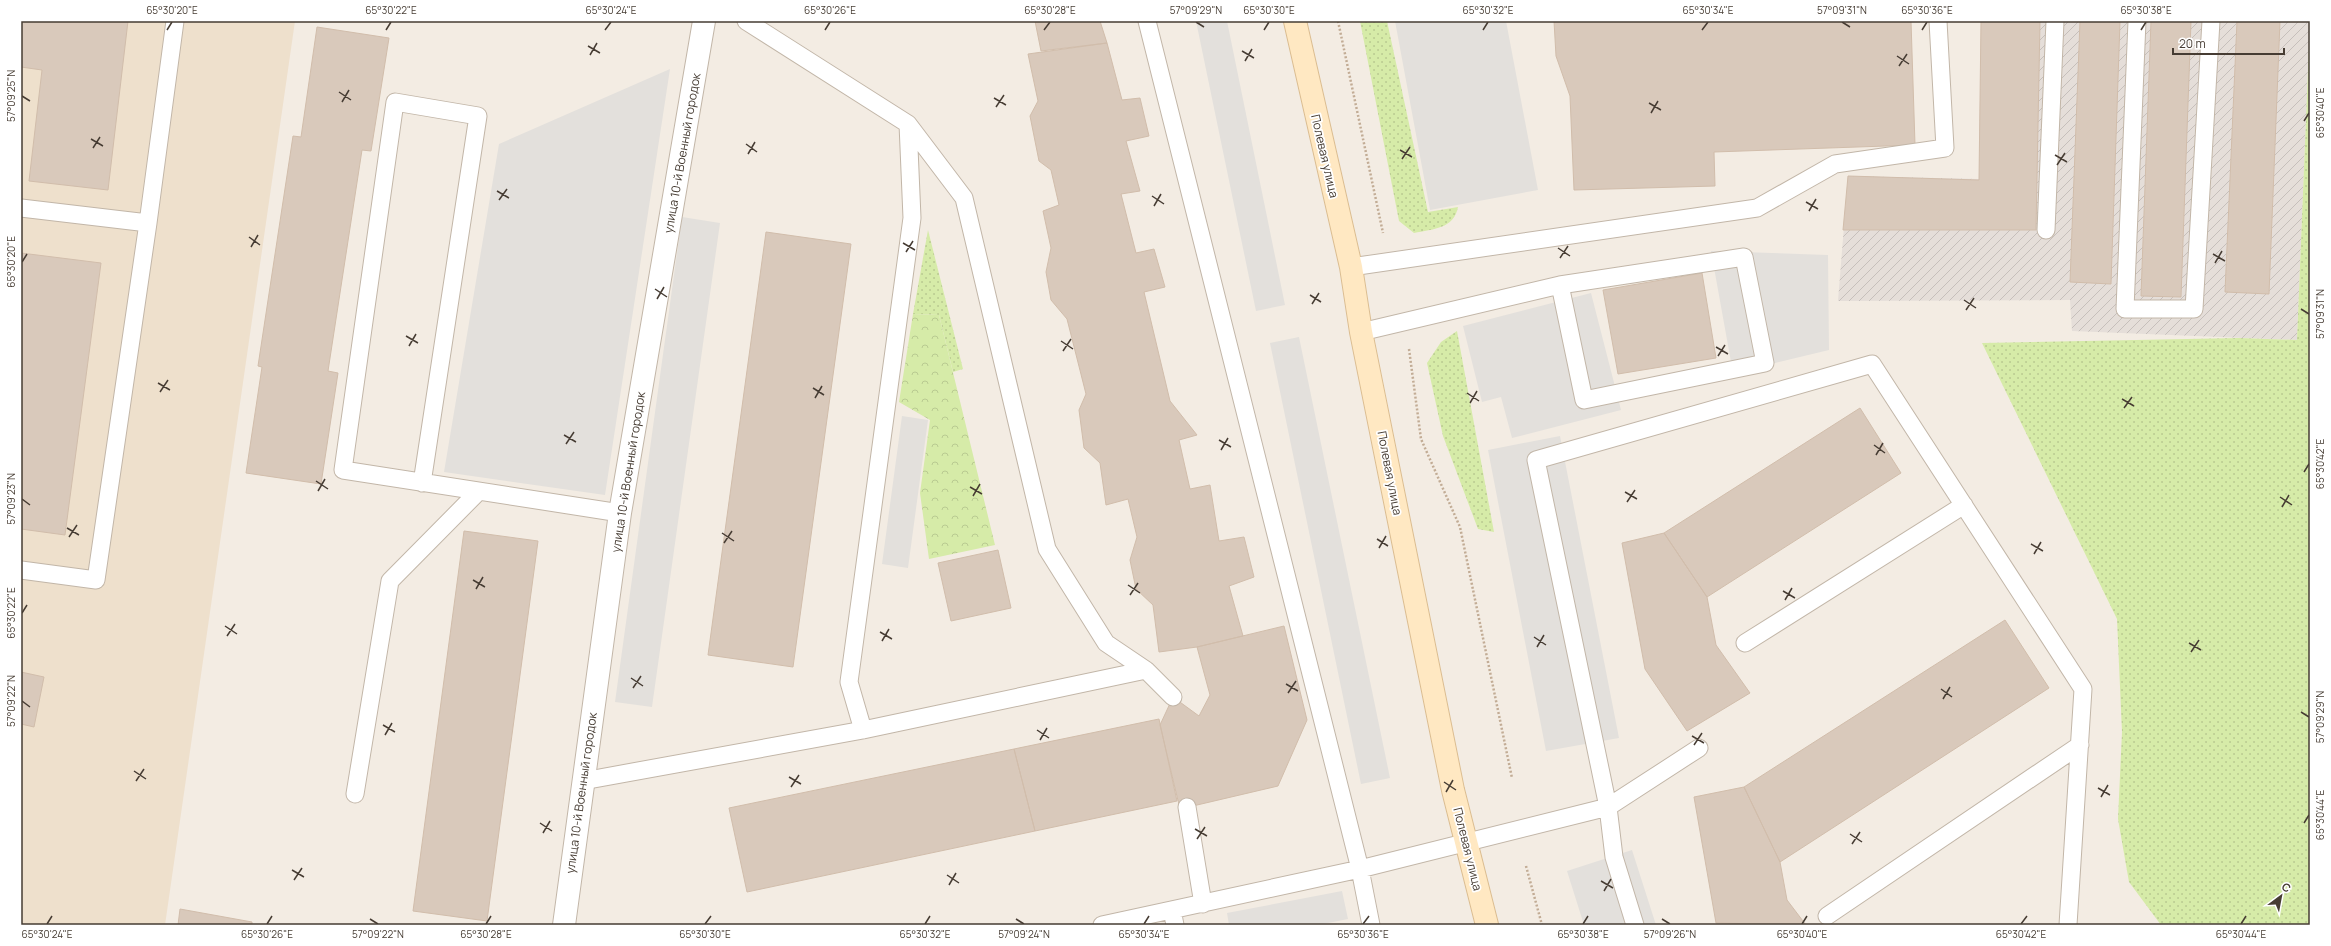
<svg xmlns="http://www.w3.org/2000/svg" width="2331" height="946" font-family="Manrope,sans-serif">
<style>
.industrial{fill:url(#industrial-furrows)}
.education{fill:#eee0cc}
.grass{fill:url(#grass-dots)}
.forest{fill:url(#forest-crowns)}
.parking{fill:#e3e0dc}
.building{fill:#d9c9bb;stroke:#d1bdab}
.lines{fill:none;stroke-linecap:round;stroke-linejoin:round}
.lane-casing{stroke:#c2b6a8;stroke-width:19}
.street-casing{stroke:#c2b6a8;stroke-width:24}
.secondary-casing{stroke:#dbbd91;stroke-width:24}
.path{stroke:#c2ac95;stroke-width:2.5;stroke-dasharray:2 2;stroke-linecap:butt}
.lane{stroke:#fff;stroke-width:17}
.street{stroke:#fff;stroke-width:22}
.secondary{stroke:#ffe8c2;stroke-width:22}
.ticks{fill:none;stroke:#463c33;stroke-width:1.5}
.labels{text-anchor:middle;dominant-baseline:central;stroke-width:3.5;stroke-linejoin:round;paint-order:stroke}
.street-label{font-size:12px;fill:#463c33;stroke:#fff}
.neatline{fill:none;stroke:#463c33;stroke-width:1.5}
.ticks-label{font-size:10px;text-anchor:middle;fill:#463c33}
</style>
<defs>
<pattern id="industrial-furrows" width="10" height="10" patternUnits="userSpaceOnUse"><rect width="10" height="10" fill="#e5ded9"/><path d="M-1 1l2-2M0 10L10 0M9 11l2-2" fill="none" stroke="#c6bfbb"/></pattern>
<pattern id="grass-dots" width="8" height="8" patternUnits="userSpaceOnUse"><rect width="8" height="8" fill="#d6eba8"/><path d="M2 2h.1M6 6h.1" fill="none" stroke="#b9ca91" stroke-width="1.8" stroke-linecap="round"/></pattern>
<pattern id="forest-crowns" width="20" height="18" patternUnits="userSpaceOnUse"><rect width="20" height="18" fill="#d6eba8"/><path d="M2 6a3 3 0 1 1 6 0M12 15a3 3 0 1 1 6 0" fill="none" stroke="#b9ca91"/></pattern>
</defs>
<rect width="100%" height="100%" fill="#f3ece3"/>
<path class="industrial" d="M1981 21H2310L2297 340 2072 331 2070 300 1838 301 1848 176 1979 179Z"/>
<path class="education" d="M21 21H295L165 925H21Z"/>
<path class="grass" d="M1360 21H1387L1428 212 1458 207C1454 229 1433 229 1414 233L1399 221Z
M2310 21V925H2161L2129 882 2118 819 2122 732 2117 619 1982 343 2239 338 2297 340Z
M928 230 963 369 953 372 939 315 913 314Z
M1457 331 1494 532 1478 529 1443 436 1427 363 1441 342Z"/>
<path class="forest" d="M913 314 939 315 995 545 929 559 920 493 930 420 899 402Z"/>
<path class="parking" d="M1196 21H1227L1285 305 1256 311Z
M1395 21H1506L1538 190 1430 210Z
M670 69 605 495 444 472 499 144Z
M682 217 720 223 652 707 615 702Z
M1711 251 1828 255 1829 350 1733 373Z
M1591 293 1621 410 1512 438 1501 397 1482 402 1463 326Z
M1299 337 1390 778 1361 784 1270 343Z
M902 416 928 420 908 568 882 564Z
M1560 436 1619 738 1546 751 1488 450Z
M1632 850 1656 925H1584L1567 871Z
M1342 891 1348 919 1318 925H1229L1227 913Z"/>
<path class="building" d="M21 21H128L108 190 29 181 42 70 21 67Z
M1035 21H1100L1107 43 1041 51Z
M1554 21H1911L1915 145 1714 152 1715 186 1574 190 1570 96 1556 56Z
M1981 21H2040L2036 230H1843L1848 176 1979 180Z
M2080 21H2120L2111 284 2070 282Z
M2151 21H2191L2181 297 2141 296Z
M2237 21H2280L2269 294 2225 292Z
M317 27 389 38 371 151 362 150 328 371 338 373 321 484 246 473 262 367 258 366 293 136 301 137Z
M1107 43 1122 100 1140 98 1149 136 1126 141 1140 191 1121 194 1136 253 1154 249 1165 287 1144 292 1170 401 1197 435 1179 440 1190 489 1210 485 1219 541 1244 537 1254 577 1229 586 1243 636 1197 647 1159 652 1153 605 1136 589 1130 560 1137 537 1128 499 1106 505 1100 463 1084 448 1079 410 1086 394 1067 319 1051 300 1046 272 1051 248 1043 211 1059 205 1051 170 1039 161 1030 116 1038 101 1028 54Z
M766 232 851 244 793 667 708 655Z
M21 253 101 263 65 535 21 529Z
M1702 273 1716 358 1618 374 1603 290Z
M1860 408 1901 473 1707 597 1664 533Z
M464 531 538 541 487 921 413 911Z
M1664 533 1707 597 1716 645 1750 693 1687 731 1645 669 1622 543Z
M998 550 1011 608 951 621 938 563Z
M2005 620 2049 688 1780 862 1744 787Z
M1284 626 1307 720 1278 786 1180 809 1160 725 1173 697 1199 716 1210 695 1197 647Z
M21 672 44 677 34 727 21 724Z
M1159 719 1177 801 1035 831 1014 749Z
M1014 749 1035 831 747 892 729 808Z
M1744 787 1780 862 1787 900 1806 925 1716 923 1694 797Z
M180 909 252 922V925H178Z"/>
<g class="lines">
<defs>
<path id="lane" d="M746 21 908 124 912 218 849 682 863 730
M1147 21 1360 869 1371 925
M2137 21 2125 309H2194L2211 21
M908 124 964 198 1047 549 1106 643 1146 670
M21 208 148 223
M2046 230 2055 21
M1351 267 1757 208 1835 164 1945 148 1938 21
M1361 332 1560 285 1744 257 1765 363 1584 400 1560 285
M422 483 478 116 395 102 343 470 620 513
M21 570 96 580 148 223 175 21
M1745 643 1964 505
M1699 748 1608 807 1536 460 1872 364 2083 689 2068 925
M583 781 863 730 1146 670 1173 697
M355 794 390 581 478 492
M1187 807 1203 904
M1172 910 1175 925
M1827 916 2080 745
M1102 925 1360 869 1608 807 1614 857 1635 925"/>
<path id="street" d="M564 925 620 513 704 21"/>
<path id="secondary" d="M1295 21 1351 267 1361 332 1453 790 1487 925"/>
</defs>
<use href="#lane" class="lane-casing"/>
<use href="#street" class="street-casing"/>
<use href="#secondary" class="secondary-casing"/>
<path class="path" d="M1338 21 1383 233
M1409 349 1421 439 1460 527 1512 778
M1526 866 1542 925"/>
<use href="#lane" class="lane"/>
<use href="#street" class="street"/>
<use href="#secondary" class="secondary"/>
</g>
<path class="ticks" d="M1196 22 1204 27M1842 22 1850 27M167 30 172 22M386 30 391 22M605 30 611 22M825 30 830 22M1044 30 1050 22M1264 30 1269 22M1483 30 1488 22M1702 30 1708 22M1922 30 1927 22M2141 30 2146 22M588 46 600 53M1242 51 1254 58M590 55 597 43M1897 56 1909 64M1245 61 1252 49M1899 66 1907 54M339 92 351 100M22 96 30 101M994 98 1006 105M342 102 349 90M1649 103 1661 110M996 107 1004 95M1651 113 1658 101M2304 121 2309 113M91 139 103 146M746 144 757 152M93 148 100 137M1400 150 1412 157M748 154 755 142M2055 155 2067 162M1402 159 1410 147M2057 165 2065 153M497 191 509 198M1152 196 1164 204M499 200 507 189M1806 202 1818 209M1154 206 1161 194M1809 211 1816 199M249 237 260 245M903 243 915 250M251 247 258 235M1558 248 1570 256M906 252 913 241M2213 254 2225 261M1560 258 1568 246M22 262 27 254M2215 263 2222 251M655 289 667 297M1310 295 1321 302M657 299 664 287M1964 300 1976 308M1312 304 1319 293M2301 309 2309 314M1966 310 1974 298M406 336 418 343M1061 341 1073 349M409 346 416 334M1716 347 1728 354M1063 351 1071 339M1718 356 1725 345M158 383 170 390M813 388 824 395M160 392 168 380M1467 393 1479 401M815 398 822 386M2122 399 2134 406M1470 403 1477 391M2124 408 2132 397M564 435 576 442M1219 440 1231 447M566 444 574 432M1874 445 1885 453M1221 450 1228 438M1876 455 1883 443M2304 472 2309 464M316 481 328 489M970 487 982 494M318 491 325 479M1625 492 1637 499M973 496 980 484M2280 497 2292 505M22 499 30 505M1627 502 1635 490M2282 507 2289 495M67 528 79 535M722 533 734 541M69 537 77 525M1377 539 1388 546M724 543 732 531M2031 544 2043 551M1379 548 1386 536M2034 554 2041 542M473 580 485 587M1128 585 1140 593M476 589 483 577M1783 591 1795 598M1130 595 1138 583M1785 600 1792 588M22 613 27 605M225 626 237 634M880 632 892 639M227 636 235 624M1534 637 1546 645M882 641 889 629M2189 643 2201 650M1537 647 1544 635M2191 652 2199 640M631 678 643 686M1286 684 1298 691M633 688 641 676M1941 689 1952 697M1288 693 1296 681M1943 699 1950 687M22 701 30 707M2301 712 2309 717M383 725 395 732M1037 730 1049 738M385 735 392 723M1692 736 1704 743M1040 740 1047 728M1694 745 1702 733M134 771 146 779M789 777 801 784M136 781 144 769M1444 782 1456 790M791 787 799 775M2098 788 2110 795M1446 792 1453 780M2101 797 2108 785M540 823 552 831M2304 823 2309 815M1195 829 1207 836M543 833 550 821M1850 834 1862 842M1197 839 1205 827M1852 844 1860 832M292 870 304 877M947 875 959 883M294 880 302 868M1601 881 1613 888M949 885 956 873M1604 891 1611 879M370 919 378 924M1016 919 1024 924M1662 919 1670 924M47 924 52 916M267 924 272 916M486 924 491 916M705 924 711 916M925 924 930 916M1144 924 1149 916M1363 924 1369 916M1583 924 1588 916M1802 924 1807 916M2021 924 2027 916M2241 924 2246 916"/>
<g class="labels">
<g class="street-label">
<text transform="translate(682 153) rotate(-80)">улица 10-й Военный городок</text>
<text transform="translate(1325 156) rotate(77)">Полевая улица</text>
<text transform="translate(628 472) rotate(-81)">улица 10-й Военный городок</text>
<text transform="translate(1390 473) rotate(79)">Полевая улица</text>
<text transform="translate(581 793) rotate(-82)">улица 10-й Военный городок</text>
<text transform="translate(1468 849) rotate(76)">Полевая улица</text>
</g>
</g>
<rect width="2331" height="946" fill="none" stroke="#ffffff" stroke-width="44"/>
<g transform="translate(2281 896) rotate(32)" stroke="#ffffff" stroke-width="3" paint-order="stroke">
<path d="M0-3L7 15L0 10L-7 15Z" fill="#463c33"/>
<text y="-6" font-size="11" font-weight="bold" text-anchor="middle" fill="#463c33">С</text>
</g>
<path d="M2173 48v6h111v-6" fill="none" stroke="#463c33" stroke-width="2"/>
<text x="2179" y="48" font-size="12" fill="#463c33" stroke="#ffffff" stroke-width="3" paint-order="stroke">20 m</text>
<rect x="22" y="22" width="2287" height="902" class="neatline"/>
<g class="ticks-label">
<text x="172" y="14">65°30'20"E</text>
<text x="391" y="14">65°30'22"E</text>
<text x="611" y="14">65°30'24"E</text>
<text x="830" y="14">65°30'26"E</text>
<text x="1050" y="14">65°30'28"E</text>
<text x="1196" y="14">57°09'29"N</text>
<text x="1269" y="14">65°30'30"E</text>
<text x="1488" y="14">65°30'32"E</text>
<text x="1708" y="14">65°30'34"E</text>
<text x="1842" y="14">57°09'31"N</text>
<text x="1927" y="14">65°30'36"E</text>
<text x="2146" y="14">65°30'38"E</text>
<text transform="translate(11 96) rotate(-90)" y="4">57°09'25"N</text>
<text transform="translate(2320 113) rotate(-90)" y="4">65°30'40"E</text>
<text transform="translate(11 262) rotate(-90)" y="4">65°30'20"E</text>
<text transform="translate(2320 314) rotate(-90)" y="4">57°09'31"N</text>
<text transform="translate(2320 464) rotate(-90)" y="4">65°30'42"E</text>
<text transform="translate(11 499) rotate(-90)" y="4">57°09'23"N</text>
<text transform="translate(11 613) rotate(-90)" y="4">65°30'22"E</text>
<text transform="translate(11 701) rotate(-90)" y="4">57°09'22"N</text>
<text transform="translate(2320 717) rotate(-90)" y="4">57°09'29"N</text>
<text transform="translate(2320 815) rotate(-90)" y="4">65°30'44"E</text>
<text x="47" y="938">65°30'24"E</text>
<text x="267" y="938">65°30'26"E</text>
<text x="378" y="938">57°09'22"N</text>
<text x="486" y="938">65°30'28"E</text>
<text x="705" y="938">65°30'30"E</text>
<text x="925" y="938">65°30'32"E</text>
<text x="1024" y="938">57°09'24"N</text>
<text x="1144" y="938">65°30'34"E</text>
<text x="1363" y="938">65°30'36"E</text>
<text x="1583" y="938">65°30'38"E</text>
<text x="1670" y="938">57°09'26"N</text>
<text x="1802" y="938">65°30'40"E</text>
<text x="2021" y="938">65°30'42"E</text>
<text x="2241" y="938">65°30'44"E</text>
</g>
</svg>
